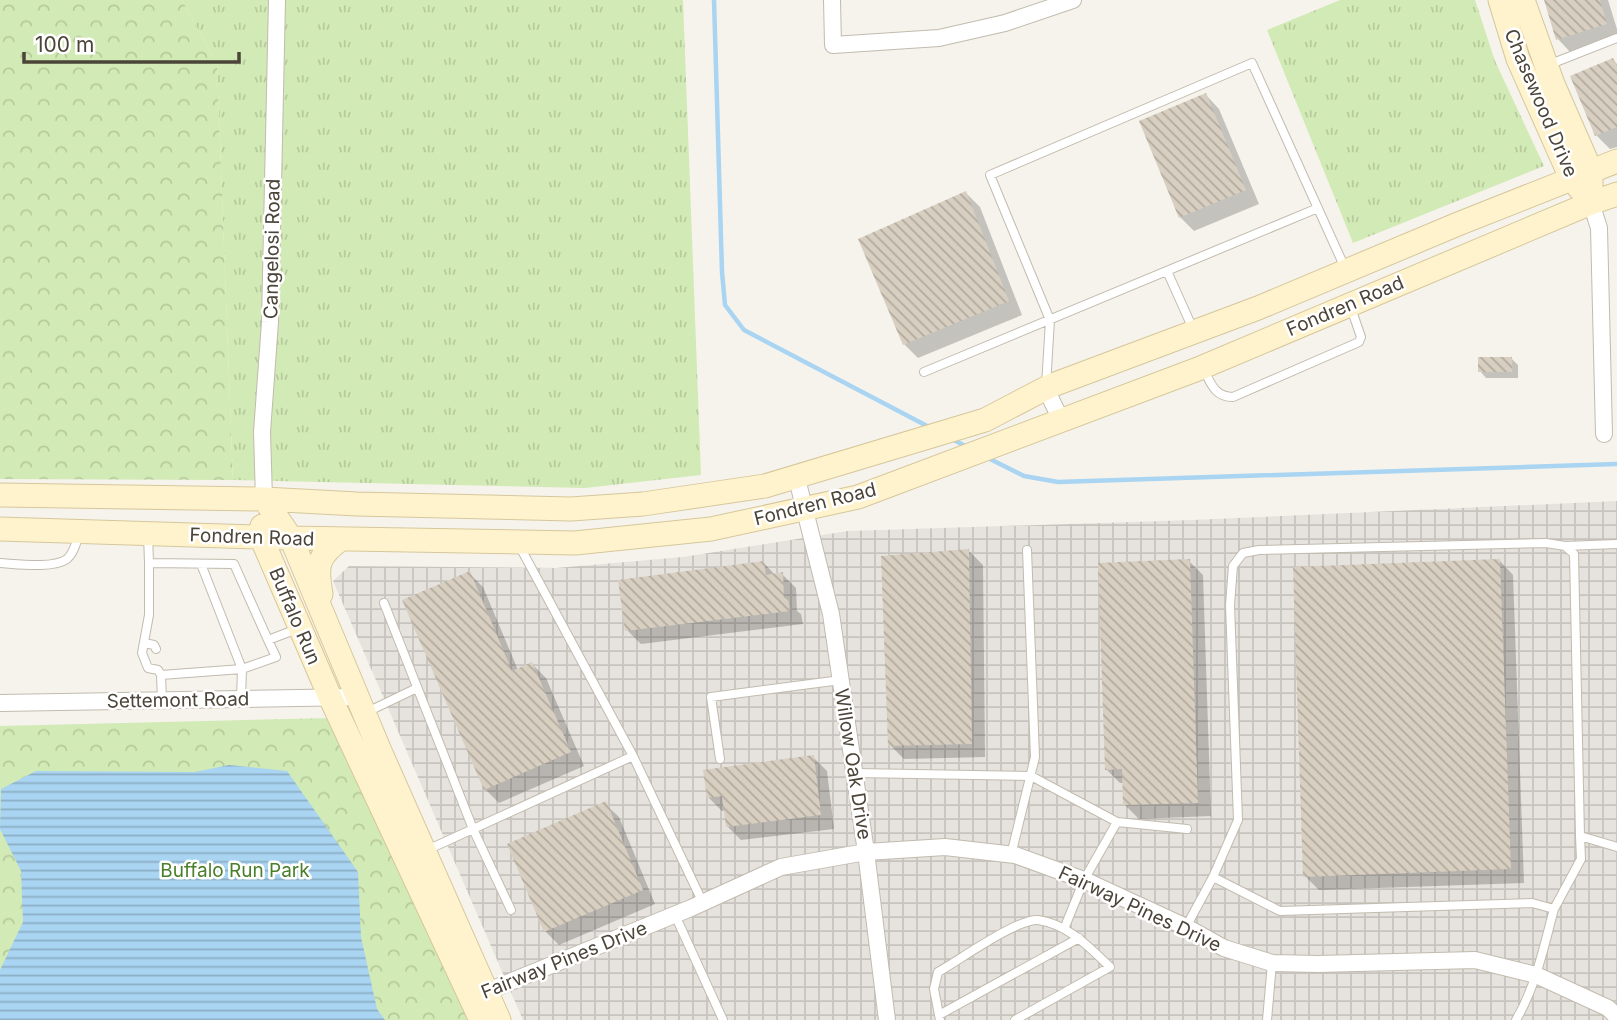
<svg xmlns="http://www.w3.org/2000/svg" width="1617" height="1020" font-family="Inter,sans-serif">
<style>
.industrial{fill:url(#industrial-grid)}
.grass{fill:url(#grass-tufts)}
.forest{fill:url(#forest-crowns)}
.water{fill:url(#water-rules)}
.shadow{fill:#0003}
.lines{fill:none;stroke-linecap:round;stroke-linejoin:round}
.stream{stroke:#a9d4f2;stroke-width:4.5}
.building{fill:url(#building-back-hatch)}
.lane-casing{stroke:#c2bbae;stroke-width:10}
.street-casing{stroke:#c2bbae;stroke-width:18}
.secondary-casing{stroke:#d6c79b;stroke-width:25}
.lane{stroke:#fff;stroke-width:8}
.street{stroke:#fff;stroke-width:16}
.secondary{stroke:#fff3cd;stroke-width:23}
.labels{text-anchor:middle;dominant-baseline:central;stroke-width:5;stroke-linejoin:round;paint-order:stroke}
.street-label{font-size:19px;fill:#4b4439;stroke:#fff}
.park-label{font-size:19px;fill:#4a7f2a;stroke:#fff}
</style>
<defs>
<pattern id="industrial-grid" width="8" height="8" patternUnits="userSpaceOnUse" patternTransform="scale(1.75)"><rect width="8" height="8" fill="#e6e2dd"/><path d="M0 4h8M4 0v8" fill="none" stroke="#c7c3be"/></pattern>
<pattern id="grass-tufts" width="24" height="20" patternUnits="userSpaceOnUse" patternTransform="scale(1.75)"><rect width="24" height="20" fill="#d2eab5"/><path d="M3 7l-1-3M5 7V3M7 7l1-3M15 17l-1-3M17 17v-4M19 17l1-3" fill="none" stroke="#b6ca9c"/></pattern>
<pattern id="forest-crowns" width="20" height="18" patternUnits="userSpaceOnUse" patternTransform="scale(1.75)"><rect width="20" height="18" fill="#d2eab5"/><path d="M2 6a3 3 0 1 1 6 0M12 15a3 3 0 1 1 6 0" fill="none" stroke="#b6ca9c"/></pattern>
<pattern id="water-rules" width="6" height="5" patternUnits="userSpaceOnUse" patternTransform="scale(1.75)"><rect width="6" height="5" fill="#a9d4f2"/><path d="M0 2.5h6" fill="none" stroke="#8caec5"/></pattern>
<pattern id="building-back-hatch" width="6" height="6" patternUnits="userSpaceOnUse" patternTransform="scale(1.75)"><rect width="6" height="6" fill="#d8cfc1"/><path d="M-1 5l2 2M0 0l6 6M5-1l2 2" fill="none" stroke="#b1aa9e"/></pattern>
</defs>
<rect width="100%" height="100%" fill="#f6f3ec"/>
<path class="industrial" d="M1617 501V1020H523L333 581 349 566 556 568 683 557 848 531 1192 520Z"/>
<path class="grass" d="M182 0H683L701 475 585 488 233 480 217 64Z
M1340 0H1475L1495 61 1544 166 1353 243 1267 30Z"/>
<path class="forest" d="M0 0H182L217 64 233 480 0 479Z
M330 718 469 1020H0V726Z"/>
<path class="water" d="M229 765 287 771 358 872 361 937 377 1009 385 1020H0V970L23 922 21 871 0 829 1 789 36 771 195 772Z"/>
<path class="shadow" d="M1546 0H1608L1617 29V39L1571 53 1558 39Z
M1613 60 1617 64V147L1610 149 1597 136 1573 77Z
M1206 95 1219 109 1259 204 1194 231 1180 217Z
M966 193 980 207 1022 315 918 358 904 344Z
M1511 358 1518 365V378H1486L1480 371Z
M969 551 983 565 985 757 904 759 890 745Z
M1189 561 1203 575 1211 816 1139 819 1125 805 1124 783H1120L1106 769Z
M1500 561 1513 575 1524 883 1319 890 1305 876Z
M764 563 775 575 782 574 796 588 797 611 801 614 803 624 641 644 627 630Z
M469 573 483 587 518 670 532 664 546 678 584 766 499 803 485 789Z
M813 757 827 771 834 829 741 840 727 826 725 811H722L708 797Z
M605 804 619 817 655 904 559 945 545 931Z"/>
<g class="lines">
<path class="stream" d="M714 0 722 272 725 305 744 330 929 427
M952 439 969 448
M986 457 1024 476 1058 482 1617 464"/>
</g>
<path class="building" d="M1544 0H1600L1607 24 1556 40Z
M1613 58 1617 67V127L1595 136 1570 76Z
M1206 93 1246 190 1179 218 1139 121Z
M966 191 1009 301 903 345 858 239Z
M1478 357H1512V372H1478Z
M969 549 972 744 888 746 881 556Z
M1190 559 1198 803 1123 805 1122 769 1105 770 1098 563Z
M1500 559 1511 869 1303 877 1293 567Z
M764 561 766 575 783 572 784 598H788L790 611 625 631 618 580Z
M470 571 512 671 532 662 571 752 484 790 402 600Z
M814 755 821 815 726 827 722 796 707 798 703 770Z
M606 801 643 890 544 932 507 844Z"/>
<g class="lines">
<defs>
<path id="lane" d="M1548 65 1617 38
M1167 271 1193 329
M1204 370C1211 384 1215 397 1233 397L1359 342 1361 337 1351 308
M924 372 1318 208
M1046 386 1050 320 990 175 1252 63 1345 268
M148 534 149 563 234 564 268 640 297 629
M1565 546 1617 544
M520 547 633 756
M0 563C17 564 53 569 67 559 74 553 76 543 79 534
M149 563V615L142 653 148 668 158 670 161 675
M384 603 473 829 511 910
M144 643 154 645 156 649
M241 699 242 669 276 657 268 640
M162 700 161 675 242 669 201 564
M367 712 417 688
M720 759 711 697 841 680
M855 773 1031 776 1117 822 1187 829
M1580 836 1617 847
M427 850 633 756 703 903
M1011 855 1035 757 1027 550
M1213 877 1238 820 1230 605 1233 566 1243 553 1259 550 1546 543 1565 546 1574 554 1580 836 1581 859 1554 909
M675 915 723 1020
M1186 927 1213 877 1280 911 1532 903 1554 909C1544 946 1536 986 1516 1020
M1064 929 1084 880 1117 822
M939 1015 1079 938
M940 1020 934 989 938 972C958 961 1018 918 1038 920 1068 924 1090 948 1110 967L1015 1020
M1267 1020 1272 963"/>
<path id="street" d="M832 0 833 45 939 38 1005 23 1073 0
M1591 203 1599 228 1604 434
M1046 389 1061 420
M796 475 831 614 866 852 887 1020
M264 499 262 432 270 322 277 0
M0 703 357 697
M478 995 691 908 781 867 866 852 945 847 1015 855 1084 880 1186 927 1224 948 1272 963 1318 964 1475 960 1536 975 1608 1008 1617 1017"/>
<path id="secondary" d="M1500 0 1518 59 1571 178 1580 189
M1523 0 1553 84 1591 171V186
M0 495 264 499 357 504 571 509 643 504 765 486 985 420 1050 386 1258 308 1458 224 1617 161
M264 499 291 538 380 751 499 1020
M262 526 261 537 330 697 481 1020
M0 529 291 538 575 543 711 529 858 497 1198 369 1591 203 1617 194
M321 594C316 566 317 556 341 539"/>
</defs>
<use href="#lane" class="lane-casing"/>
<use href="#street" class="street-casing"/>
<use href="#secondary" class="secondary-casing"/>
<use href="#lane" class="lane"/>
<use href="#street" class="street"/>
<use href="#secondary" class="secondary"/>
</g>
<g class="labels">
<g class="street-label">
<text transform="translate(1541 103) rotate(67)">Chasewood Drive</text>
<text transform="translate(272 249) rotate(-89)">Cangelosi Road</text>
<text transform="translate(1345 306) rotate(-23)">Fondren Road</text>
<text transform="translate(815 504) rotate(-14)">Fondren Road</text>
<text transform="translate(252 537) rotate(2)">Fondren Road</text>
<text transform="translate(295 616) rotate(67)">Buffalo Run</text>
<text transform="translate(178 700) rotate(-1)">Settemont Road</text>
<text transform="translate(853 764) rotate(81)">Willow Oak Drive</text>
<text transform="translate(1140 909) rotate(25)">Fairway Pines Drive</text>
<text transform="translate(564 960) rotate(-22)">Fairway Pines Drive</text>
</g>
<g class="park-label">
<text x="235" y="870">Buffalo Run Park</text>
</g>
</g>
<path d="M24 52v10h215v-10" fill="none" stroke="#4b4439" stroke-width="3.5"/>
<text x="35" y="52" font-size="21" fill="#4b4439" stroke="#ffffff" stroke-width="5" paint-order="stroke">100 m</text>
</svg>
